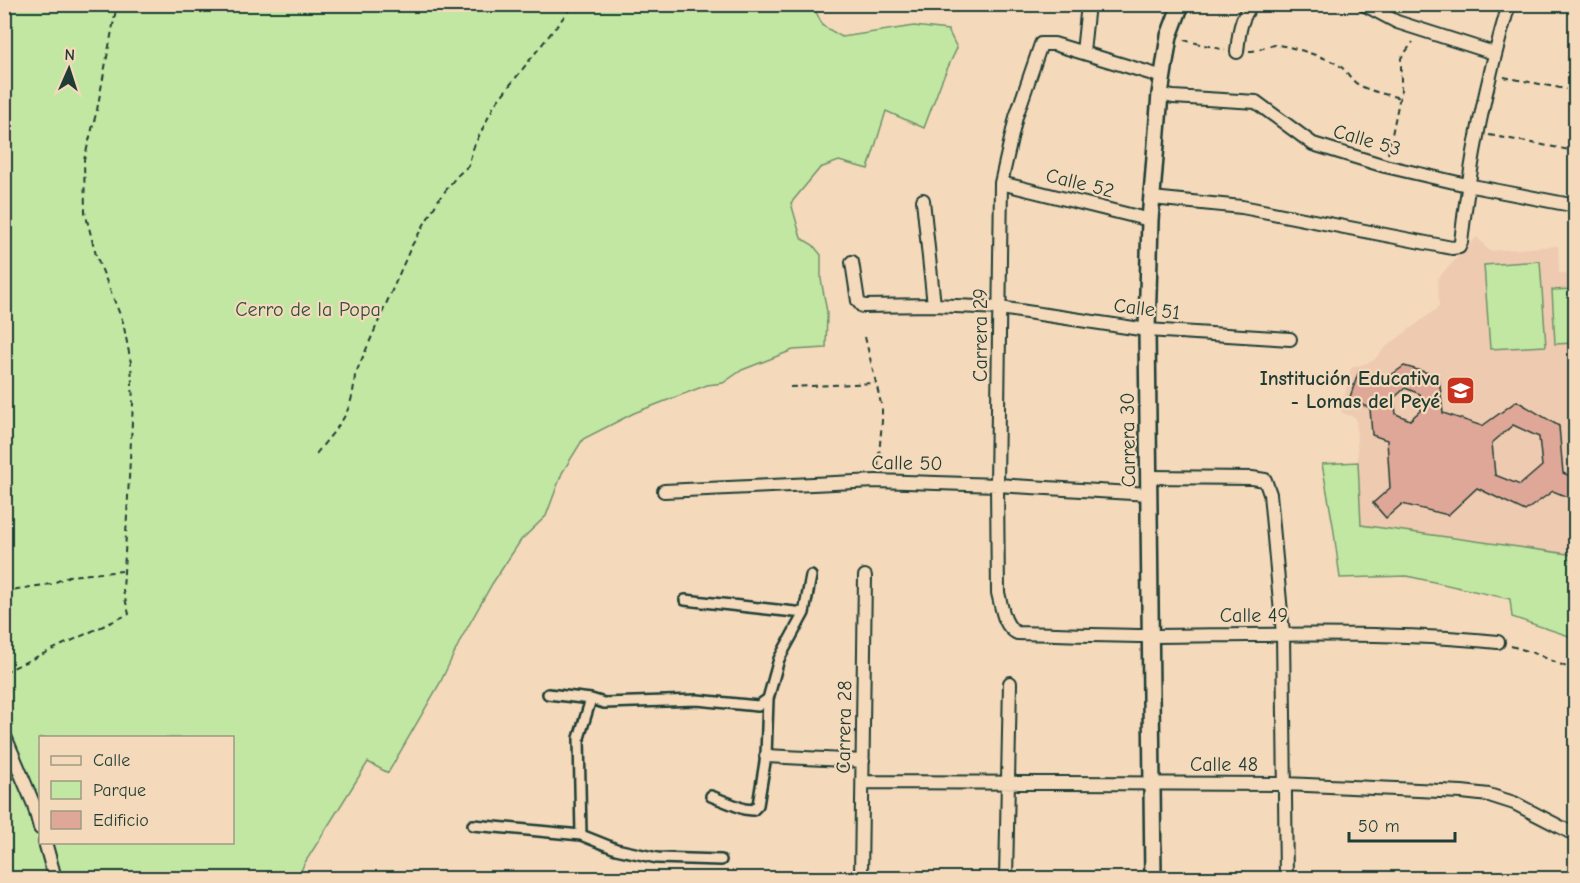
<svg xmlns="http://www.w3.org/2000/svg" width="1580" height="883" font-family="'Comic Neue',sans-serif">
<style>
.built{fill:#eecab0}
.green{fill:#c2e7a2;stroke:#70926b;stroke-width:1.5;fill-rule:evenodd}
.building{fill:#dfa797;stroke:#1f3d34;stroke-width:1.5;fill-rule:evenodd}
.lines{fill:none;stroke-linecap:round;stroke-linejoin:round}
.pedestrian-casing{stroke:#1f3d34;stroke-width:14}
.minor-casing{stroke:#1f3d34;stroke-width:16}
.tertiary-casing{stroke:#1f3d34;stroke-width:20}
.path{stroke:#1f3d34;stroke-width:2;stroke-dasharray:6 4.5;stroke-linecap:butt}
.pedestrian{stroke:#f4d9bb;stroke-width:9}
.minor{stroke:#f4d9bb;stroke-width:12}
.tertiary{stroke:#f4d9bb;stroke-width:15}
.labels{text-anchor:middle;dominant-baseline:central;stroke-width:4.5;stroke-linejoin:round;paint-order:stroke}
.street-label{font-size:20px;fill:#1f3d34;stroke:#f4d9bb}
.park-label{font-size:20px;fill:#2f4e3f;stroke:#f4d9bb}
.poi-label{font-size:20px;font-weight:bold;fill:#1f3d34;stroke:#f4d9bb;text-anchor:end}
</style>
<rect width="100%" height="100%" fill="#f4d9bb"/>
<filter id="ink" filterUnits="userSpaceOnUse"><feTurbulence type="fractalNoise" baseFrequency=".0167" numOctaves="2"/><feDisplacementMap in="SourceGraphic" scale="12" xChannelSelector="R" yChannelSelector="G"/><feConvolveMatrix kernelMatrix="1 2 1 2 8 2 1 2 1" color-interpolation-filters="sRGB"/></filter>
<g filter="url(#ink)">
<path class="built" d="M1477 237 1489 251 1558 246 1559 273H1575V555L1361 525 1356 418 1341 412 1351 368 1373 361 1386 347 1439 307 1438 278Z"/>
<path class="green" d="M812 4 823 26 842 37 914 26 948 30 957 48 942 80 924 128 886 111 868 169 839 161 820 168 791 203 801 238 813 245 821 255V279L827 312 826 348 793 350 742 370 723 383 707 385 634 413 583 439 562 473 546 516 521 540 492 584 461 639 440 683 388 773 368 762 304 864 298 878H5V5ZM40 738H232V842H40Z
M1540 261 1546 346 1490 349 1484 265Z
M1575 289V343L1555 344 1552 290Z
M1358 462 1361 525 1575 555V638L1512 617 1510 599 1407 576 1340 578 1333 525 1322 464Z"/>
<path class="building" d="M1404 366 1439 376 1443 413 1482 426 1517 401 1559 426 1563 473 1575 478V500L1553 491 1525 511 1477 488 1448 515 1402 504 1386 518 1373 503 1390 488 1387 440 1372 435 1370 408 1349 400 1359 371 1384 380ZM1405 388 1420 394 1421 410 1410 420 1396 414 1394 398ZM1513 425 1539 437 1542 466 1520 485 1495 475 1492 443Z"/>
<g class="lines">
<defs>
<path id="pedestrian" d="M685 600 804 613
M548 694 591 699 604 703 697 700 758 706 768 699
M711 796 744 809 753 810 758 805 766 756 768 699 779 659 804 613 811 576
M473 825 581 835 616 849 657 858 721 860
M581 835 579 738 591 699"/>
<path id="minor" d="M1363 4 1397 22 1494 53
M1083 52 1088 4
M1237 52C1239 33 1240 19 1252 4
M1163 77 1054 44H1041L1016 117 1001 183 997 485 998 593C1002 607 1003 626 1017 633 1063 634 1109 636 1155 636 1269 635 1384 631 1498 642
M1160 94 1173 97 1256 102 1313 144 1385 166 1467 185 1576 206
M1001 183 1150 220
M1152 198 1242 207 1452 248 1459 247 1461 242C1470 161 1486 82 1509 4
M923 200 934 305
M852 262 858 301 862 306 934 305 1000 308 1147 330 1290 339
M1149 477 1252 478 1265 480 1270 494 1283 634 1286 878
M664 491 876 481 997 485 1149 494
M4 734 34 805 40 828
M766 756 863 761
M863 782 1285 784 1462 792 1489 795 1514 803 1576 835
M45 842 55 878
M861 878 865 576
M1006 878 1010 683"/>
<path id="tertiary" d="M1153 878 1147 330 1150 220 1160 94 1169 36 1181 4"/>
</defs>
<use href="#pedestrian" class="pedestrian-casing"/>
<use href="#minor" class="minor-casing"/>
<use href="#tertiary" class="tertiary-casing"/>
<path class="path" d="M1184 40 1225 50
M1249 51C1260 51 1264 46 1275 45 1285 44 1331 59 1340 66 1348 72 1351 81 1359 85 1371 92 1386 94 1399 98
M1504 77 1576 91
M1489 135 1570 150
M1388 154 1401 91V58L1413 42
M865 337 882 408V421L878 467
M790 387 874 383
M316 454C340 423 352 416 355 375L411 247 439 199 456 177 468 166 474 146 495 104 574 4
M4 591 51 584 69 576 122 571
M1511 646 1534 653 1576 671
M4 672 129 614 123 591 133 403 131 363 123 322 96 255 85 212 84 160 97 110 117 4"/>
<use href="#pedestrian" class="pedestrian"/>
<use href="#minor" class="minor"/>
<use href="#tertiary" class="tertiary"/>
</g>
</g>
<defs>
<symbol id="school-square" viewBox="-11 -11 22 22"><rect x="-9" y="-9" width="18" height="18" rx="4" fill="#c8321e" stroke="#f4d9bb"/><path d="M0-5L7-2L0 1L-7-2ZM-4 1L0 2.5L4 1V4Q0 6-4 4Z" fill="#fff"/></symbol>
</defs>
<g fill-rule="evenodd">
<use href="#school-square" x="1444" y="374" width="33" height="33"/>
</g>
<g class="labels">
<g class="street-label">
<text transform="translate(1367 140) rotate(16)">Calle 53</text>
<text transform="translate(1080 183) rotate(14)">Calle 52</text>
<text transform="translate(1147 309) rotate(7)">Calle 51</text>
<text transform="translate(980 335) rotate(-90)">Carrera 29</text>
<text transform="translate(1128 440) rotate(-91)">Carrera 30</text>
<text transform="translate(907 463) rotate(1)">Calle 50</text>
<text x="1254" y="615">Calle 49</text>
<text transform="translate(844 727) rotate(-89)">Carrera 28</text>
<text x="1224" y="764">Calle 48</text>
</g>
<g class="park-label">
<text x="308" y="309">Cerro de la Popa</text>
</g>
<g class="poi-label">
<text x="1440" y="378">Institución Educativa<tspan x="1440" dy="23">- Lomas del Peyé</tspan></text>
</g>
</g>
<rect width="1580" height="883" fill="none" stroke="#f4d9bb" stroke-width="24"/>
<rect x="12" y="12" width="1556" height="859" fill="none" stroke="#1f3d34" stroke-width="2" filter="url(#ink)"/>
<rect x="39" y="736" width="195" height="108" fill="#f4d9bb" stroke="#9f9b85" stroke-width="1.5"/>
<rect x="51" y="756" width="30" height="9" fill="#f4d9bb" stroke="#9f9b85" stroke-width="1.5"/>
<text x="93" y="766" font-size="18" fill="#1f3d34">Calle</text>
<rect x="51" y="781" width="30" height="18" fill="#c2e7a2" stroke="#9f9b85" stroke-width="1.5"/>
<text x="93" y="796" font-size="18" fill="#1f3d34">Parque</text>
<rect x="51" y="811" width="30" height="18" fill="#dfa797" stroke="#9f9b85" stroke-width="1.5"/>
<text x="93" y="826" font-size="18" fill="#1f3d34">Edificio</text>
<g transform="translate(69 69) rotate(3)" stroke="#f4d9bb" stroke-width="4.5" paint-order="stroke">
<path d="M0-4.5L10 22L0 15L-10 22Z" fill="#1f3d34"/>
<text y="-9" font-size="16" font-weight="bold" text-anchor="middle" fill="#1f3d34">N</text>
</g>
<path d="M1349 832v9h106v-9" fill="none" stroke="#1f3d34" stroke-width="3"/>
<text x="1358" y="832" font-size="18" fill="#1f3d34" stroke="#f4d9bb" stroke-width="4.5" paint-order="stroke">50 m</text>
</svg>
